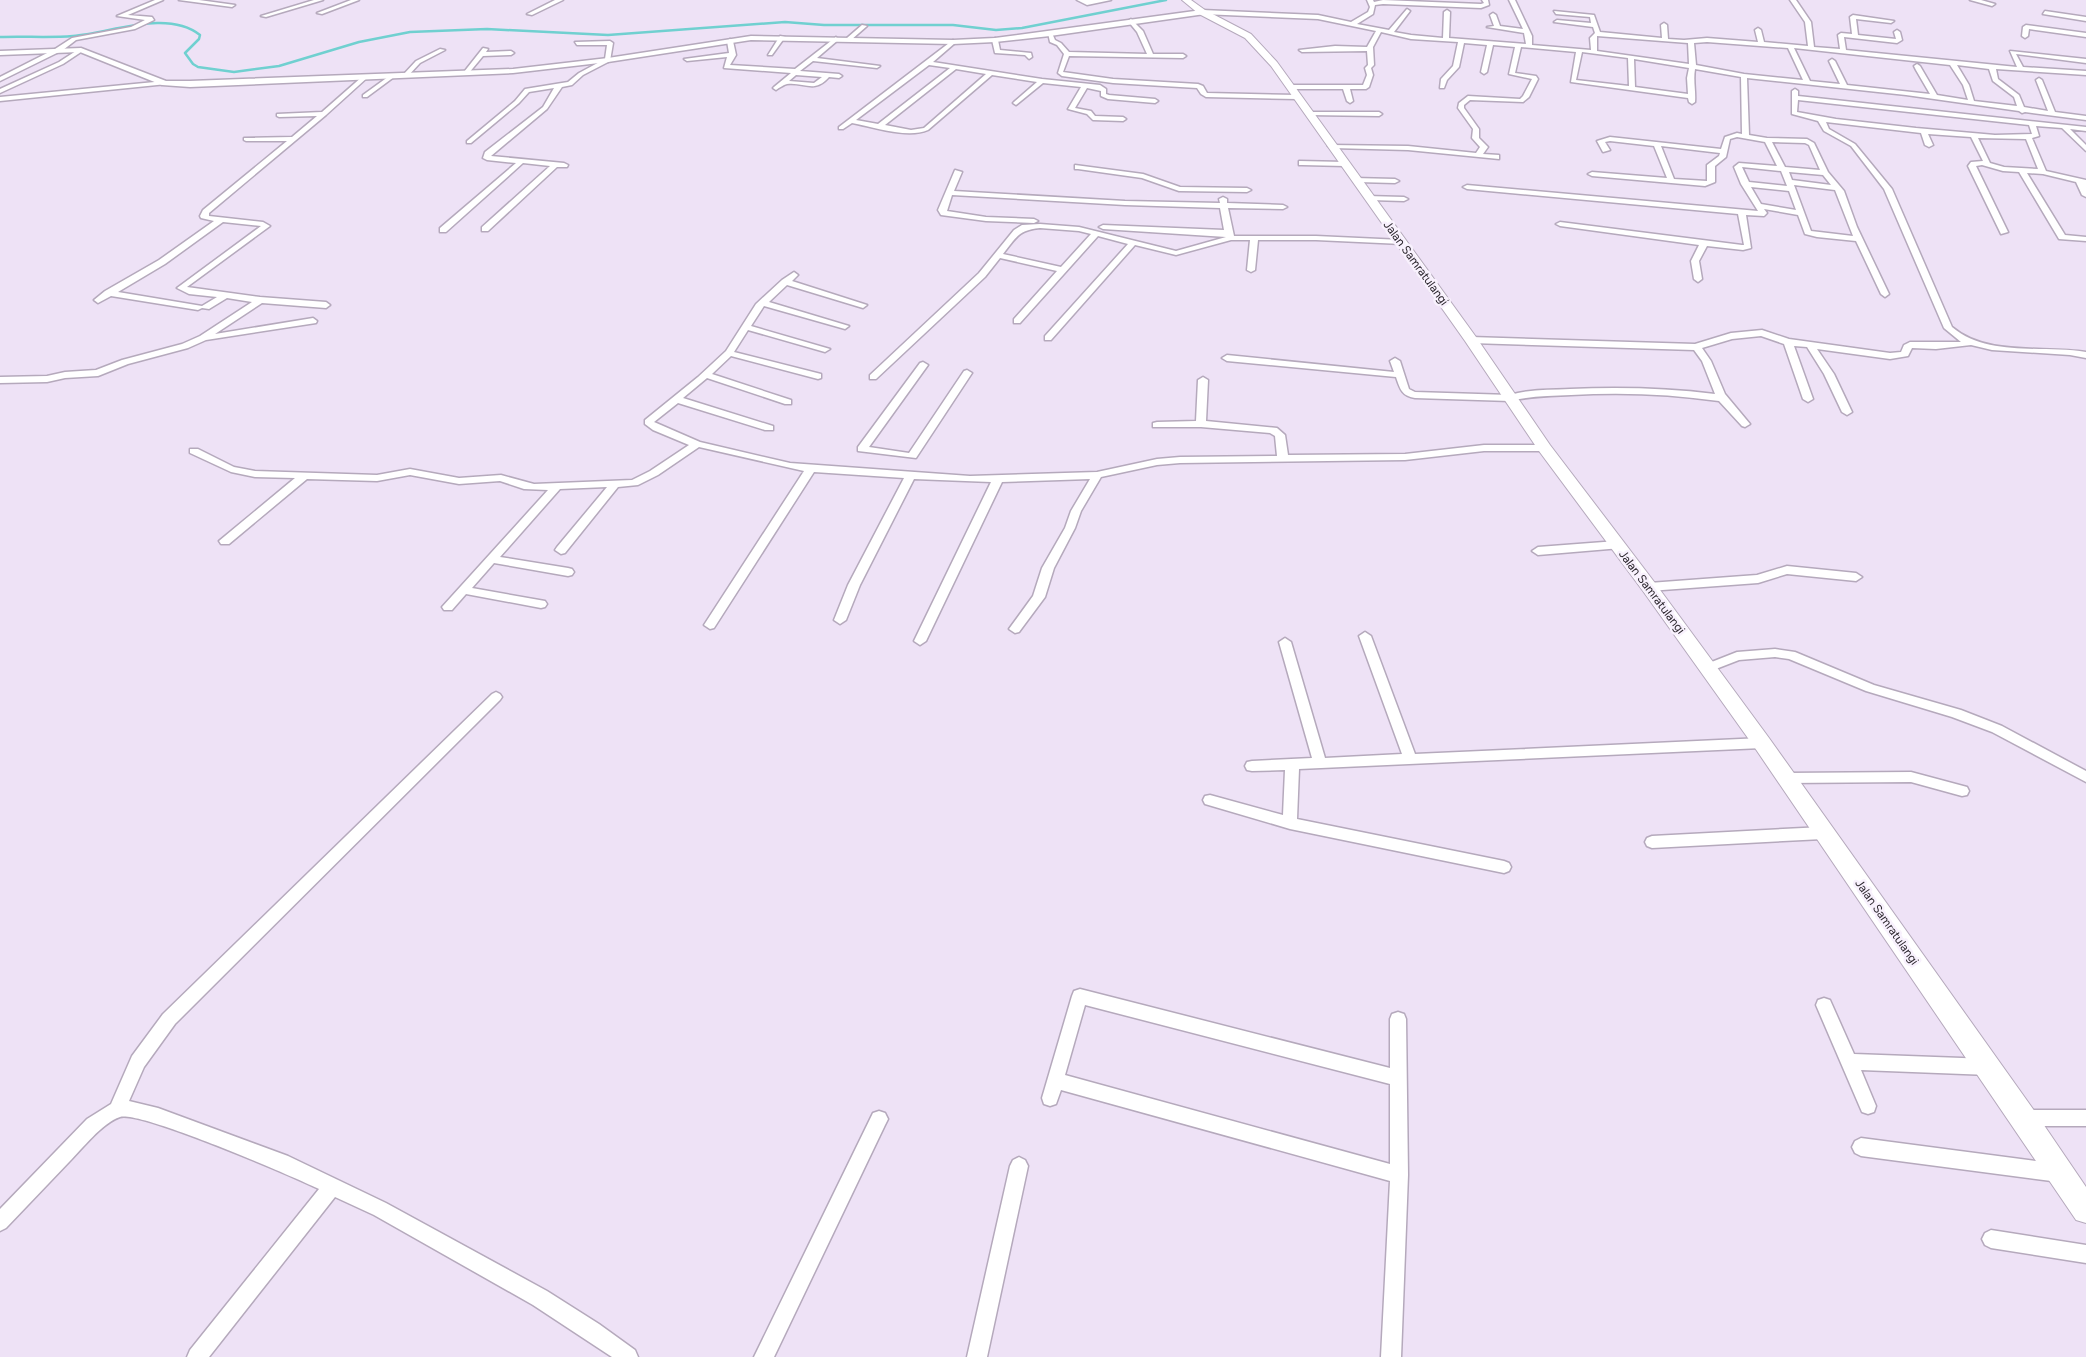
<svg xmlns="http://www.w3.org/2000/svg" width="2086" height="1357" font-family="Figtree,sans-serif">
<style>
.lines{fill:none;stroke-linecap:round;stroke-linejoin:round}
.stream{stroke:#70d0d0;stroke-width:2.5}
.minor-casing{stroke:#b5a9bc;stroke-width:3}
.tertiary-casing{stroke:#b5a9bc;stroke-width:3}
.secondary-casing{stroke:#b5a9bc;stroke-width:2}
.minor{fill:#fff;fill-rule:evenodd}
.tertiary{fill:#fff;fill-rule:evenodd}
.secondary{fill:#fff;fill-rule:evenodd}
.labels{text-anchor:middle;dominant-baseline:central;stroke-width:5;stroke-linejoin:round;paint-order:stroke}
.street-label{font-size:12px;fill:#2a252c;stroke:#f8f1fd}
</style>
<rect width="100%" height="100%" fill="#eee2f6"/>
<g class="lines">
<path class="stream" d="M0 37C24 36 49 38 73 36 111 33 167 9 200 35L199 39 185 53 193 64 198 67 234 72 279 66 359 42 410 32 487 29 608 35 785 22 824 25H953L996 30 1022 28 1166 0"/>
<defs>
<path id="minor" d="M155 0H163L128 15 152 17 154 20 135 29 76 40 63 50 0 81V77L55 49 72 38 131 27 145 20 117 16Z
M179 0H199L235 5 232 7Z
M314 0H323L266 17 261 16Z
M351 0H359L322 14 317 13Z
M555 0H563L532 15 527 14Z
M1077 0H1111L1087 5Z
M1367 0H1373L1374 2 1383 0 1481 4 1484 3 1482 0H1488L1489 5 1481 8 1383 4 1375 5 1373 14 1357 24 1389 30 1407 9 1410 11 1394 32 1411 35 1443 38 1444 12 1447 10 1450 12 1449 38 1526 44 1524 33 1487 27 1494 26 1490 15 1493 13 1496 15 1500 26 1523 29 1509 0H1515L1532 36V45L1591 50 1590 38 1595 33 1593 27 1554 22 1557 20 1591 23 1590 17 1556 14 1554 11 1594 15 1600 32 1662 38 1661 25 1664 23 1667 25 1668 39 1684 40 1707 38 1758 42 1755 30 1758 28 1761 30 1764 42 1808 46 1805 22 1790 0H1796L1811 22 1814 47 1840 49 1838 35 1841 33 1852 34 1850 17 1853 15 1894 21 1891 23 1856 19 1858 35 1896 39 1894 32 1897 30 1900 32 1902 40 1897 43 1844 37 1846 50 2017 67 2010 51 2086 59V63L2016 54 2023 67 2086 71V75L1996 69 1998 79 2019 95 2024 107 2048 111 2036 80 2039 78 2042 80 2055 112 2086 116V120L2025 112 2022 113 2019 111 1906 95 1747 78 1749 135 1767 138 1807 139 1814 143 1828 172 1844 191 1857 227 1889 294 1885 297 1881 294 1856 241 1817 237 1805 234 1798 215 1764 209 1767 213 1764 216 1746 215 1751 248 1743 250 1707 246 1699 261 1702 279 1698 282 1694 279 1691 261 1699 245 1560 226 1556 224 1560 222 1742 245H1744L1738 214 1467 189 1463 187 1467 185 1758 211 1741 184 1734 167 1739 163 1777 166 1765 142 1737 137 1730 139 1726 157 1715 166V182L1705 186 1592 176 1588 174 1592 172 1667 178 1654 146 1610 141 1605 142 1610 150 1603 152 1597 141 1610 137 1721 149 1725 137 1737 133 1742 134 1741 77 1695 69C1693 81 1696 92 1695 102L1692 104 1689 102 1688 98 1571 82 1576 52 1521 47 1515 73 1536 76 1538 79 1529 97 1523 102 1470 100 1464 105V108L1479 129V138L1488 147 1483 154 1499 155V159L1408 150 1332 148 1328 146 1330 145 1408 146 1476 153 1480 147 1472 138 1473 129 1458 108 1459 103 1468 96 1520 99 1523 96 1532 79 1509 74 1515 47 1493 45 1487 72 1484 74 1481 72 1487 45 1464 43 1459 67 1447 80 1444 88H1440L1441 79 1453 66 1458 42 1411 39 1381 32 1373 47 1374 65 1371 68 1373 75 1369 87 1366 89H1350L1353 101 1350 103 1347 101 1343 89H1290L1287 87 1290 85H1363L1367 75 1365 68 1368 65 1367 51 1302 52 1299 50 1335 46 1367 47 1376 31 1318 19 1202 14 1199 12 1202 10 1318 15 1351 22 1368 12 1370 7ZM1597 36 1688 43 1689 64 1597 51ZM1707 42 1788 48 1803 80 1744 74 1696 65 1694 43ZM1794 48 1950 65 1963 85 1968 100 1937 95 1920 66 1917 64 1914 66 1916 70 1930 94 1847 85 1835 61 1832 59 1829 61 1840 84 1810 81ZM1582 52 1628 58 1629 86 1576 80ZM1634 59 1689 68 1687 78 1688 94 1635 87ZM1957 65 1989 69 1993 81 2014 97 2017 106 1974 101 1969 85ZM1772 142 1805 143 1809 145 1820 170 1785 167ZM1661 146 1720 153 1719 156 1707 165V181L1674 179ZM1742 167 1781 171 1787 186 1749 182ZM1789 172 1823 175 1831 185 1792 180ZM1794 185 1835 190 1853 236 1811 231ZM1751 187 1789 191 1796 210 1761 204Z
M1970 0H1981L1995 4 1992 6Z
M2045 11 2086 17V21L2043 14Z
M1131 19 1143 31 1153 54H1183L1186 56 1183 58 1069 56 1063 72 1113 79 1198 84 1203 86 1207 93 1297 95 1300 97 1297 99 1206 97 1201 94 1197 88 1113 83 1062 76 1058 73 1064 54 1057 45 1050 42 1048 33H1052L1055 40 1061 43 1069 52 1147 54 1137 32 1128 21Z
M862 25 867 26 851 40H847V38Z
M2026 25 2086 33V37L2029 29 2028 36 2025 38 2022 36 2023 27Z
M780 36 785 37 772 55H768Z
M836 37 838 40 817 58 880 66 877 68 813 61 800 71 839 74 842 76 839 78 829 77C814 94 805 82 787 84 783 85 779 88 776 90L773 88 774 87 791 73 724 68 727 57 687 61 684 59 729 53 727 41 730 39 733 41 736 55 730 65 795 69ZM796 75 822 77 814 83 789 81Z
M995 38 998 40 1000 50 1031 53 1032 57 1029 59 1025 55 995 53 992 40Z
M953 40 955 43 933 62 1042 79 1100 85 1106 89V94L1109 95 1155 99 1158 101 1155 103 1108 99 1101 96V91L1087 88 1075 108 1091 111 1095 116 1123 117 1126 119 1123 121 1093 120 1087 114 1068 109 1081 87 1043 83 1016 105 1013 103 1014 102 1037 82 992 75 928 130C908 139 873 127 852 123L843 129H839V127ZM929 65 950 68 878 124 856 120ZM956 69 986 74 924 128 911 130 885 125Z
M610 41 613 43 610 61 583 75 572 85 562 87 547 109 491 156 564 163 568 165 567 167H557L488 231H482V227L550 166 523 163 446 232H440V228L516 163 487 160 483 158 485 152 543 107 554 88 529 92 519 103 471 143H467V141L515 101 525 89 568 82 579 73 605 59 607 45H577L575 42Z
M483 48 488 49 486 52 511 51 514 53 511 55 483 56 468 74H464V72Z
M79 49 84 50 63 64 0 93V89L59 62Z
M440 49 445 50 420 63 407 77H403V75L416 61Z
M392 74 395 76 394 77 367 97H363V95Z
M363 76 368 77 326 115 209 213V216L263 222 270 226 187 287 260 297 326 302 330 305 326 308 262 303 215 334 313 318 317 321 316 323 206 340 188 348 128 364 98 376 65 378 47 382 0 383V377L47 376 65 372 96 370 122 360 182 344 200 336 252 302 227 298 209 309 202 308 198 310 111 296 98 303 94 300 105 291 159 260 214 221 201 218 200 216 203 210 287 141H246L244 140V138L292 137 317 116 279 117 277 116V114L322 112ZM223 222 261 226 177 288 189 294 217 297 202 306 118 292 165 264Z
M165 81 167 82V84L0 101V97Z
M1795 89 1798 91V96L2086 127V131L2070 129 2086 145V151L2062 128 2036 126 2039 136 2032 138 2046 171 2086 180V197L2082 195 2076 182 2043 174 2027 173 2065 235 2086 237V241L2059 239 2019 172 2003 171 1982 165 1976 166 2008 232 2001 234 1968 166 1971 162 1983 161 1971 137 1928 134 1933 145 1929 147 1925 145 1921 133 1826 122 1829 129 1855 144 1892 189 1952 327C1987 357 2043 345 2086 352V358L2070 355 1992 350 1971 345 1936 349 1912 348 1908 356 1890 359 1817 349 1834 374 1852 412 1847 415 1842 412 1824 374 1807 347 1794 346 1813 399 1808 402 1803 399 1784 344 1761 336 1732 339 1702 348 1711 361 1725 394 1750 424 1745 427 1742 426 1719 401C1670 394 1621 392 1571 395 1550 396 1530 396 1510 401L1415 398C1402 396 1400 389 1396 377L1227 361 1222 358 1227 355 1394 372 1390 361 1395 358 1400 361 1409 389 1415 392 1510 395C1529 389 1550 390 1570 389 1619 387 1667 388 1715 394L1702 361 1694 350 1471 343 1466 340 1471 337 1695 344 1731 333 1762 330 1789 339 1890 353 1901 352 1904 345 1910 342H1961L1944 328 1884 189 1851 146 1824 131 1818 121 1792 114V91ZM1798 100 2029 125 2032 134 1995 135 1916 128 1836 119 1797 112ZM1978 138 2026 139 2038 169 2004 167 1990 163Z
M1310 112H1379L1382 114 1379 116 1308 115 1307 114Z
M1299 161 1345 162 1349 164 1345 166 1302 165H1299Z
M1075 165 1143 174 1180 187 1247 188 1251 190 1247 192 1179 191 1142 178 1078 169H1075Z
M955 170 962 172 954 191 1125 201 1220 203 1219 199 1223 197 1227 199V203L1283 205 1287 207 1283 209 1228 208 1234 236H1316L1402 240 1406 242 1402 244 1316 240H1258L1255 270 1251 272 1247 270 1250 240H1231L1176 255 1135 245 1051 340H1045V336L1128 244 1098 236 1020 323H1014V319L1057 271 1000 258 985 277 876 379H870V375L979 273 1014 230 1022 225 1040 224 1079 227 1176 251 1226 237 1103 229 1099 227 1103 225 1224 230 1220 208 1125 205 952 195 947 211 986 217 1034 219 1038 221 1034 223 986 221 941 215 938 210ZM1040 228 1079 231 1091 234 1061 267 1003 254C1016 238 1018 230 1040 228Z
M1354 178 1395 179 1399 181 1395 183 1357 182H1354Z
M1367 196 1404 197 1408 199 1404 201 1370 200 1366 198Z
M794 272 798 275 792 281 867 305 863 308 787 285 769 302 849 326 845 329 764 306 751 326 830 349 825 352 748 330 734 352 821 374V378L818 379 731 356 712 374 791 400V404H785L707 378 683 398 773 426V430H765L678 403 654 422 700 442 790 463 970 476 1097 472 1157 459 1180 457 1277 456 1275 436 1270 433 1201 427H1153V423L1157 422 1196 421 1198 380 1203 377 1208 380 1206 421 1277 428 1285 435 1288 455 1405 454 1484 445H1544L1549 448 1544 451H1484L1405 460 1180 463 1157 465 1101 477 1081 511 1075 528 1054 568 1045 597 1019 632 1015 633 1009 629 1033 596 1042 568 1065 528 1071 511 1090 479 1002 482 926 641 920 645 914 641 991 482 914 479 860 585 846 620 840 624 834 620 848 585 904 478 814 472 714 628 710 629 704 625 804 471 699 447 658 475 638 485 618 487 565 553 561 554 555 550 557 547 607 487 560 489 500 557 568 568 572 569 574 572 572 575 568 576 494 563 472 588 545 601 547 604 545 607 541 608 466 594 452 610H444L442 607 548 490 524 489 500 481 459 484 410 475 377 481 307 479 229 544H221L219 541 295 478 255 477 231 472 190 453V449H198L234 467 255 471 377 475 410 469 459 478 501 475 534 484 632 480 650 471 689 445 653 430 645 424V420L698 377 726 351 756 304 782 280Z
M923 362 928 365 869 447 909 453 964 371 967 370 972 373 916 458 858 451V447L920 363Z
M1617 541 1623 545 1621 548 1538 555 1532 551 1538 547Z
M1787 566 1856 573 1862 577 1856 581 1787 574 1758 583 1649 591 1643 587 1649 583 1757 575Z
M1365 632 1371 636 1415 754 1762 738 1767 739 1769 743 1767 747 1762 748 1299 769 1297 819 1504 861 1509 863 1511 867 1509 871 1504 873 1290 829 1205 804 1203 800 1205 796 1210 795 1283 815 1285 770 1252 771 1247 770 1245 766 1247 762 1252 761 1312 758 1279 642 1285 638 1291 642 1325 758 1402 754 1359 636Z
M1775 649 1795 652 1874 685 1961 710 2002 726 2086 771V782L1992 732 1952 717 1866 691 1789 659 1775 657 1739 660 1708 672 1702 668 1704 665 1737 652Z
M496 692 500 694 502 697 500 700 175 1024 144 1067 129 1101 158 1108 288 1156 386 1203 547 1291 599 1324 635 1350 638 1357H612L533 1305 374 1215 335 1197 209 1357H187L190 1350 319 1189C292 1176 141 1111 120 1117 102 1123 82 1149 69 1162 48 1184 27 1206 6 1228L0 1231V1209L87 1119 111 1104 132 1056 163 1014 492 694Z
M1911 772 1967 787 1969 791 1967 795 1962 796 1911 782 1786 783 1781 782 1779 778 1781 774 1786 773Z
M1823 827 1828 829 1830 833 1828 837 1823 839 1652 848 1647 846 1645 842 1647 838 1652 836Z
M1080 989 1390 1068V1019L1392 1014 1398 1012 1404 1014 1406 1019 1408 1175 1401 1357H1381L1390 1181 1061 1090 1056 1104 1050 1106 1044 1104 1042 1098 1072 996 1074 991ZM1085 1005 1390 1084V1164L1065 1075Z
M1824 998 1830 1000 1854 1054 1989 1059 1995 1061 1997 1067 1995 1073 1989 1075 1861 1070 1876 1106 1874 1112 1868 1114 1862 1112 1816 1005 1818 1000Z
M2024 1110H2086V1126H2024L2018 1124 2016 1118 2018 1112Z
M879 1111 885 1113 888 1119 885 1125 774 1357H754L873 1113Z
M1861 1138 2059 1164 2065 1167 2068 1173 2065 1179 2059 1182 1861 1156 1855 1153 1852 1147 1855 1141Z
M1019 1157 1025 1160 1028 1166 987 1357H967L1010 1166 1013 1160Z
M1991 1230 2086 1245V1263L1991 1248 1985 1245 1982 1239 1985 1233Z"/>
<path id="tertiary" d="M1202 10 1206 12 1205 14 1050 36 995 42 953 44 751 40 608 62 513 73 190 87 162 85 80 52 0 55V51L81 48 166 81H190L513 69 608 58 751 36 953 40 995 38Z"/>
<path id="secondary" d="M1182 0H1191L1205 10 1251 34 1277 62 1476 337 1550 445 1655 583 1769 738 2033 1109 2086 1187V1223L2076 1220 1755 748 1643 591 1539 451 1465 341 1271 66 1245 38 1199 14Z"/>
</defs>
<use href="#minor" class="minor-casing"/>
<use href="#tertiary" class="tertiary-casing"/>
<use href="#secondary" class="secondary-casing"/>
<use href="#minor" class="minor"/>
<use href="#tertiary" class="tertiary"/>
<use href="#secondary" class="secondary"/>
</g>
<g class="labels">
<g class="street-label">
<text transform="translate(1416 263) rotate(54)">Jalan Samratulangi</text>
<text transform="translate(1652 592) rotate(53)">Jalan Samratulangi</text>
<text transform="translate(1887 922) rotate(55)">Jalan Samratulangi</text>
</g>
</g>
</svg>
